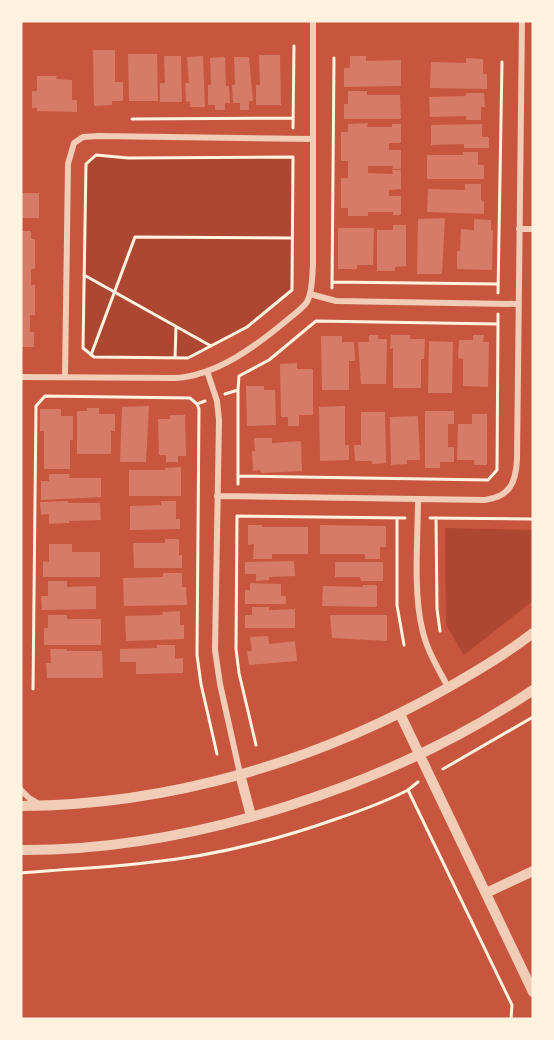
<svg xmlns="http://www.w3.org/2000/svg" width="554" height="1040" font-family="Overpass,sans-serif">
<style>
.green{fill:#ae4732}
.building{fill:#d67c66}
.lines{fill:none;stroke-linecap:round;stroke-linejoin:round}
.path{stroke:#fff3e0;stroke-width:3}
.minor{stroke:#f1ccb7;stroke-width:6}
.tertiary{stroke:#f1ccb7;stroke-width:10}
</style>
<rect width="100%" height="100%" fill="#c8553d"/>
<path class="green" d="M96 155 128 158 293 157 292 290 247 327 188 358 94 357 83 348 86 164Z
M445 528 533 530V601L464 655 446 625Z"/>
<path class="building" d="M93 50H115V82H123V101H112V105L94 106Z
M128 54H157L158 101H129Z
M259 55H280L281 105H256V85H260Z
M164 56H181L182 102H160V83H165Z
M203 56 205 107H190V101L186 102 185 83H189L187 57Z
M350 56H366V61L401 60V86L344 87V68H350Z
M225 57 226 86H229L230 103H225V110H215V105H208V85H211L210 58Z
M234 57H249L253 101H249V110H240V103H233L232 85H235Z
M466 58 483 59V74H487V89L430 88 431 62 466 63Z
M37 76H57L56 79 72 80V100H77V112L37 111V108H32V91H37Z
M348 91H367V95H400L401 119H344V104H348Z
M466 93H484L485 107H481V120H466V116L430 117 429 97 466 96Z
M368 123 367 127H392V124H401V143H389V150H401V169H392L393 166H368V173L393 174 392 170H401V189L389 190V196H401V215H393V212H368V216H348V208H341V178H348V161H341V132H348V124Z
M482 124V137H489V148H464V144L431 145V125Z
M463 152H478V165H484V179H427V155H463Z
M465 184H481V200L484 201V214L427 212 428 189 465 190Z
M21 193H39V218H21Z
M445 218 442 274H417L418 219Z
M474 219 491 220V230H493L492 270 457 269V251H460L461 229 474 230Z
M393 225H406V266L395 267V271H377V230H393Z
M338 228H374L373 265H357V269H338Z
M21 231H31V239H35V269H31V285H35V315H30V332H34V347H21Z
M369 335H378V339H387L386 384H361L358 342H369Z
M391 335H410V339H425L424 359H421V388H393V348L390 349Z
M473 335H484L483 342H489L488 387 463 386V359L458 358 459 340H473Z
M321 336H342V342H354L355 361H349V390H322Z
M429 341 453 342 452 393H428Z
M297 363V369H313V415H299V426H288V417H281L280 364Z
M246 386H264V390H275L276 425 247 426Z
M149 406 146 462H120L122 407Z
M345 406V445H349V460L320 461 319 407Z
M87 408H99V414H115V431H111V454H77V411H87Z
M40 409H61V416H73V440H70V469H44V431H40Z
M425 411H454V424H448V447H454V462H440V468H425Z
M361 412H385L386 463 372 464V461H355L354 445H361Z
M472 414H487V465H474V460H457L458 424H472Z
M170 415H185L186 456H178V462H166V455H159L158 419H170Z
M418 416 420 460H407V464L391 465 390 417Z
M254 438H272V443L301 441 302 471 261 473 260 470 253 471 252 451H255Z
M181 467V496H129V470H165V468Z
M49 474H70L69 478H101V497L41 500V481H49Z
M68 501V503H100L101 520 69 521V523L49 524V514L41 515 40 502Z
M161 501H176V519H180V529L130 530V506L161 505Z
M248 525H262V527H308V554H272V559H253L254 544 248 545Z
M320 525 386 526V547H380V559H365V554H320Z
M165 539H179V555H182V568H134L133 543H165Z
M49 544H72V552H100V577H43V561L49 562Z
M294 561 295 576 269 577V580L256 581V574H245V562Z
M335 562H383V581H361L360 577H335Z
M163 573H182V587H186L187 605 124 606 123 578 163 577Z
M48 581H67V587L96 586V609L42 610 41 596H48Z
M250 583 281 584V596H286V604H245V590H250Z
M363 585H377V607L322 606 323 586 363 587Z
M252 607H269V610L295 609V628H245V615H252Z
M180 611V625H184V639L126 641 125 616 163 615 162 612Z
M48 615H67V619H101V645H44V628H48Z
M330 615H387V641L332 638Z
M268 636 269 644 295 641 297 661 249 665 247 651H252L250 637Z
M157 645H175V659L183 658V673L136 674V662H120V649L157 648Z
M50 649H67V651H102L103 678H47L46 663H51Z"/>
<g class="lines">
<path class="path" d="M132 119 293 118
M293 128 294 46
M96 155 128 158 293 157 292 290 247 327 188 358 94 357 83 348 86 164Z
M84 275 211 346
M332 282 497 284
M332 288 334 58
M498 293 502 62
M91 355 135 237 292 238
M175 358 176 327
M225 394 238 390 239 376 269 360 316 321 498 324V314
M205 401 197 404 199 409 197 655 201 684 217 754
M238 476 488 480 497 470 498 324
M238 484V390
M397 518V605L404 645
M430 518 533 519
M436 518 437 609 440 631
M33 689 36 406 45 396 190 398 197 404
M256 745 239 673 236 649 237 516 405 518
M443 769 533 717
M408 790 418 782
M21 873C62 869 103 868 144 863 209 857 274 841 336 819 360 811 385 802 408 790L512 1005 511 1019"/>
<path class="minor" d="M519 229H533
M310 294 336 301 517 304
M207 371 217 401 219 420 215 650 220 684 240 774
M21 377 175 378C216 376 256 346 286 321 293 315 302 309 307 302 313 291 312 276 313 265V21
M65 377 68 164 74 143 83 137 99 136 312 139
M217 496 485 500C510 497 516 482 517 459L522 21
M418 499C418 537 413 591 422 628 426 649 438 668 448 687
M21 790 29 798 39 804"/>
<path class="tertiary" d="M400 714 533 992
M240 774 251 816
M21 806C171 805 319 761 449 687 478 670 506 654 533 633
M21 850C191 851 392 785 533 690
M486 893 533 871"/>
</g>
<rect width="554" height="1040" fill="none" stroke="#fff3e0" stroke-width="45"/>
</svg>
